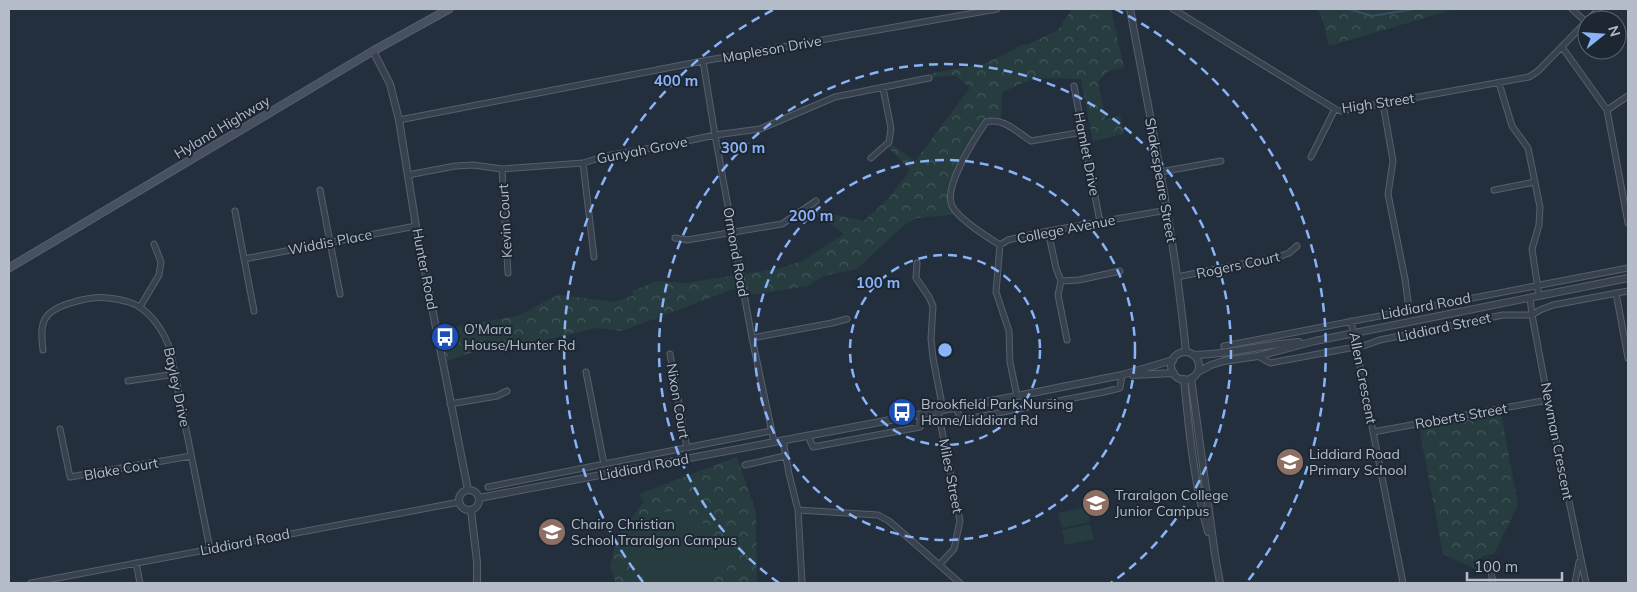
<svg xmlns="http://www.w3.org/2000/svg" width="1637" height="592" font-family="Mulish,sans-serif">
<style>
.forest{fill:url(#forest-crowns)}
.pitch{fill:#263c3f}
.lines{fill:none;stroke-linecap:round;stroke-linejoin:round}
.stream{stroke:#394c67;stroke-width:2}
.minor-casing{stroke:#565f6c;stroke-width:7}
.tertiary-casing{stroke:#565f6c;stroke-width:8}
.secondary-casing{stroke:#565f6c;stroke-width:9}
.minor{stroke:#38414e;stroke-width:5}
.tertiary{stroke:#38414e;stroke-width:6}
.secondary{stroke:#465061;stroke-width:7}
.ring{fill:none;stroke:#8ab4f8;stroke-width:2.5;stroke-dasharray:9 6}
.labels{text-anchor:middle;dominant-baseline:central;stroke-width:4;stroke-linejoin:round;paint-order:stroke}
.street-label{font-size:14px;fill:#b4bcc9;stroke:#1d2633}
.poi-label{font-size:14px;fill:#b4bcc9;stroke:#1d2633;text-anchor:start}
.centre{fill:#8ab4f8;stroke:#1d2633;stroke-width:2.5}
.ring-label{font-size:15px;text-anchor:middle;font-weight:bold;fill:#8ab4f8;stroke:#1d2633;stroke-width:4;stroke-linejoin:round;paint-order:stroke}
</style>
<defs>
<pattern id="forest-crowns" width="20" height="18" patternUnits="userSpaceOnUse" patternTransform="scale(1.25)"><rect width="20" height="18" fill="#263c3f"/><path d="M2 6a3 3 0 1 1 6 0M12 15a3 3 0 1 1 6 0" fill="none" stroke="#435659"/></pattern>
</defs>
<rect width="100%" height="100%" fill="#242f3e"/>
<path class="forest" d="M1072 9H1111L1124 68 1108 71 1098 82 1106 120 1120 115 1124 134 1093 141 1081 79 1035 78 1002 92 1001 121H991L976 135 952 189 953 204 959 214 917 218 903 226 857 269 823 276 808 286 744 296 743 288 731 290 622 331 596 328 545 340 538 346 531 342 509 348 496 345 487 347 442 363 436 330 518 316 558 295 616 302 634 295 632 291 657 281 685 283 781 268 802 261 844 234 807 208 813 203 826 213 864 221 890 197 910 170 886 145 889 142 915 161 970 88 955 75 929 78 933 73 983 64 1016 49 1015 48 1025 44 1027 45 1058 30Z
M1316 9H1455L1329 46 1321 14Z
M1501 413 1518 505 1494 554 1482 556 1475 569 1443 554 1419 427Z
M737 457 756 512 757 583H616V582L610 568 616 539 644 502 639 494Z"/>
<path class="pitch" d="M1087 507 1090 522 1062 528 1058 513Z
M674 511C698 512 714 528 715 552L725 557 710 583H641L644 576C623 548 641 514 674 511Z
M1090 524 1094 539 1065 545 1062 530Z"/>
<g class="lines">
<path class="stream" d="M1349 9 1372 16 1414 9"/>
<defs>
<path id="minor" d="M1173 9 1335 109 1341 111 1529 77 1538 71 1587 21
M1572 9 1586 22
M1588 20 1599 9
M1562 47 1607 110 1628 223
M703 61 715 135 752 338 774 442
M1499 83 1512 126 1528 148 1540 207 1539 225 1532 249 1539 296
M1074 86 1100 222
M1383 104 1393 161 1388 194 1405 279 1409 309
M1607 110 1628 96
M399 120 703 61 997 9
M1311 157 1335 109
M871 158 889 142 891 128 883 88
M583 163 594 257
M502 169 508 273
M1160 172 1221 161
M408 175 455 166 473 165 502 169 583 163 606 156 668 145 715 135 760 129 835 97 929 78
M320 190 340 294
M1494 190 1535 182
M235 211 254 311
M1048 231 1056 268 1061 281 1058 295 1067 340
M675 238 687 240 782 224 816 201
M1000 245C987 237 959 219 952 206 943 187 975 138 986 122 1003 117 1017 132 1031 141L1083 132
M244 259 416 226
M917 263 916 278 929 297 933 306 931 339 933 358 943 410
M1177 277 1281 256 1289 253 1297 246
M1061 281 1079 280 1120 271
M1616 293 1628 358
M1530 298 1532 315 1548 400 1586 583
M140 307 159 275 161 262 154 244
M1351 321 1403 583
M752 338 832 323 847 319
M1224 346 1628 268
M43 350C42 341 40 328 45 319 53 304 92 296 108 298 118 299 133 302 141 308 155 318 164 333 170 349L210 549
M670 354 687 448
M1258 356 1270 363 1366 345 1380 340 1503 315H1532L1540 310 1553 305 1628 291
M586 372 604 464
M128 381 176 374
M1017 396 1010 362 1009 331 996 292 1000 245 1008 240 1043 232 1167 210
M450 404 497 396 507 391
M955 407 962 420 1104 392 1120 388 1122 375
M938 411 960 521 954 549 939 565
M60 429 70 477 191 456
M1373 432 1548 400
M808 436 813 447 920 427V415
M783 440 789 474 798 510 802 583
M745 465 785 456
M488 487 771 431
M798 510 878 515 889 521 960 583
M136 563 140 583
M1490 566 1493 583
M31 583 460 502
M1575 583 1579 562"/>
<path id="tertiary" d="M1130 9C1151 123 1175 236 1186 352
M373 51 390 84 399 120 416 226 468 490
M1171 366a14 14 0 1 1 28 0a14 14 0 1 1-28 0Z
M1193 355C1229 355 1264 344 1299 342
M1198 372 1211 365 1224 361 1258 356 1315 341 1628 278
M1133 375 1174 373
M1191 378 1215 555 1220 583
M1184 379C1189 431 1194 483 1208 532
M459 500a10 10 0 1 1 20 0a10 10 0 1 1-20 0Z
M479 498 1017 396 1122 375 1173 360
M471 510 477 562V583"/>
<path id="secondary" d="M9 268 373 51 449 9"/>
</defs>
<use href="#minor" class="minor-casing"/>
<use href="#tertiary" class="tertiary-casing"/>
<use href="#secondary" class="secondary-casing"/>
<use href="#minor" class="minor"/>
<use href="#tertiary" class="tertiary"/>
<use href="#secondary" class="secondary"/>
</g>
<g class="ring">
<circle cx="945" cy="350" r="95"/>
<circle cx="945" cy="350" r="190"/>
<path d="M779 583A286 286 0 1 1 1111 583"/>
<path d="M643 582A381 381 0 0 1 775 9M1115 9A381 381 0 0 1 1247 582"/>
</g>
<defs>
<symbol id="bus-disc" viewBox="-11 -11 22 22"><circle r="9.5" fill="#1a4fb4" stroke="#1d2633"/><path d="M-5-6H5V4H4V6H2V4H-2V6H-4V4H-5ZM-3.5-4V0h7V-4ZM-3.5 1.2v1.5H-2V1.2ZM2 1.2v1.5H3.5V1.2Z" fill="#fff"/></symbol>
<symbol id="school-disc" viewBox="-11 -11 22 22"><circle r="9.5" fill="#8d6e63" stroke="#1d2633"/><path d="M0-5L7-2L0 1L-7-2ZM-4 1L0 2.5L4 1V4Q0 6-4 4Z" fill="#fff"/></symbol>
</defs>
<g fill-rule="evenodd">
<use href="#bus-disc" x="429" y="321" width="32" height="32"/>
<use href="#bus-disc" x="886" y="396" width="32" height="32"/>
<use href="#school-disc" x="1274" y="446" width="32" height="32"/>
<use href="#school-disc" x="1080" y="487" width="32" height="32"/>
<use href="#school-disc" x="536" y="516" width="32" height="32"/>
</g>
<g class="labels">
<g class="street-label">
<text transform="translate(772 49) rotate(-10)">Mapleson Drive</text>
<text transform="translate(1378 103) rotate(-8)">High Street</text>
<text transform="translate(222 127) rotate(-31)">Hyland Highway</text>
<text transform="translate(642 150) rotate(-11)">Gunyah Grove</text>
<text transform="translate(1087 154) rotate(79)">Hamlet Drive</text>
<text transform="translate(1161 180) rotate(80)">Shakespeare Street</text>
<text transform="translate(505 221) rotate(-93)">Kevin Court</text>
<text transform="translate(1066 229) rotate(-11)">College Avenue</text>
<text transform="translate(330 242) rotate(-11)">Widdis Place</text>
<text transform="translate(736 252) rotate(80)">Ormond Road</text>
<text transform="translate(1238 265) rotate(-12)">Rogers Court</text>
<text transform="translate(425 269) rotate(79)">Hunter Road</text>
<text transform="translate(1426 306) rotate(-11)">Liddiard Road</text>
<text transform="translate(1444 327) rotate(-12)">Liddiard Street</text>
<text transform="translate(1363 378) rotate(79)">Allen Crescent</text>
<text transform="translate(177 387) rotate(78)">Bayley Drive</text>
<text transform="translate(678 401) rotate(80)">Nixon Court</text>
<text transform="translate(1461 416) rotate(-10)">Roberts Street</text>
<text transform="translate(1557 441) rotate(79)">Newman Crescent</text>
<text transform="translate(644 467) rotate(-11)">Liddiard Road</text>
<text transform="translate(121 469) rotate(-10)">Blake Court</text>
<text transform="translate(951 476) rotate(79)">Miles Street</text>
<text transform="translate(245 542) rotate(-11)">Liddiard Road</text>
</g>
<g class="poi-label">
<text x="464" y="329">O'Mara<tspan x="464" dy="16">House/Hunter Rd</tspan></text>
<text x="921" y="404">Brookfield Park Nursing<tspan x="921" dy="16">Home/Liddiard Rd</tspan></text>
<text x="1309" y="454">Liddiard Road<tspan x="1309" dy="16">Primary School</tspan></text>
<text x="1115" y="495">Traralgon College<tspan x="1115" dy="16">Junior Campus</tspan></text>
<text x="571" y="524">Chairo Christian<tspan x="571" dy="16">School Traralgon Campus</tspan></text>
</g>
</g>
<circle cx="945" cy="350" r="8" class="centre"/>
<g class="ring-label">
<text x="676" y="86">400 m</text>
<text x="743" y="153">300 m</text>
<text x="811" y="221">200 m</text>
<text x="878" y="288">100 m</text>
</g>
<rect width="1637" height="592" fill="none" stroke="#b4bcc9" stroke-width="20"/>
<g transform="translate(1602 35) rotate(73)"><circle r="24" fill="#1d2633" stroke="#59626f"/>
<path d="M0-4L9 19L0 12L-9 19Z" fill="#8ab4f8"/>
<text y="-8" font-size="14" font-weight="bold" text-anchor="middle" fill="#b4bcc9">N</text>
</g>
<path d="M1467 572v8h95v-8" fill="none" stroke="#b4bcc9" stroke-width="2.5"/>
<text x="1474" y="572" font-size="15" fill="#b4bcc9" stroke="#1d2633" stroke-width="4" paint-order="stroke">100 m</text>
</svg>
